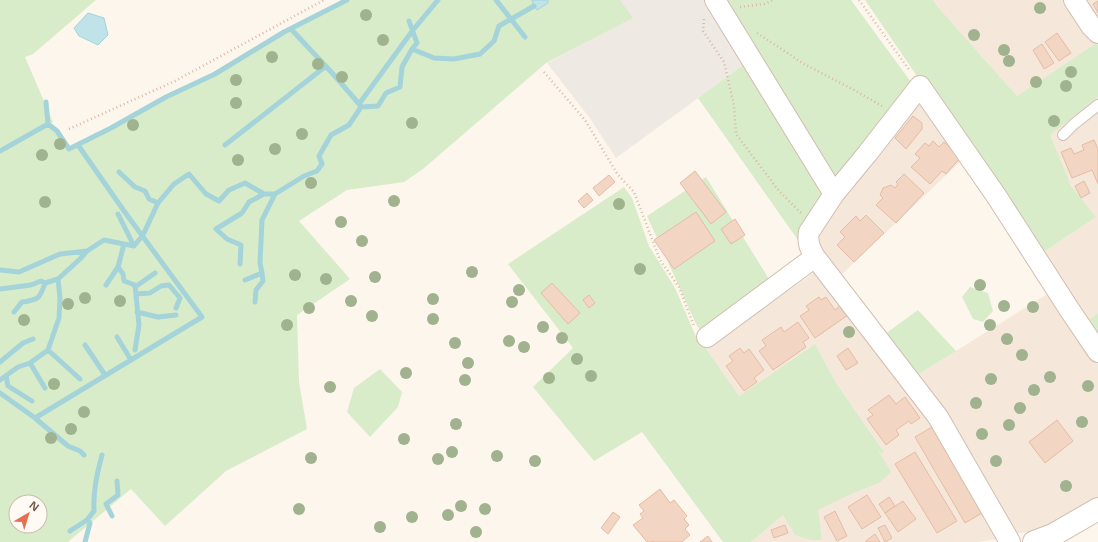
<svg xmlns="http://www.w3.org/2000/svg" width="1098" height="542" font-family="'Noto Sans',sans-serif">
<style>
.residential{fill:#f5e8da}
.industrial{fill:#efe9e4}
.green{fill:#d8ecc9;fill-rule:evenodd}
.water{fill:#bfe3e8;stroke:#a5d3da}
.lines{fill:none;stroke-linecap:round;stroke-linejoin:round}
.stream{stroke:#a5d3da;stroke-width:5}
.building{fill:#f3d5c3;stroke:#e6bba3}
.service-casing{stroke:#d1beb0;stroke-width:12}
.minor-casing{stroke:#d1beb0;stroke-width:22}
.tertiary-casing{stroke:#d1beb0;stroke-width:24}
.path{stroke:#d9b8a5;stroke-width:2.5;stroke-dasharray:1 3;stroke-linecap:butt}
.service{stroke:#fff;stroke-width:10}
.minor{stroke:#fff;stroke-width:20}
.tertiary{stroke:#fff;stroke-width:22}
.tree{fill:#a0b28e}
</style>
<rect width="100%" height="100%" fill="#fdf6ec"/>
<path class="residential" d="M933 0H1069L1096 43 1017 96 937 6Z
M1077 0H1098V30Z
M919 90 962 160 838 278 814 237Z
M1098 97V313L1082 325 1039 255 1096 217 1071 186 1049 135Z
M819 269 934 419 1005 538 978 542H751L783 515 832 481 884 452 836 383 815 344 739 396 705 347 739 326Z
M1049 293 1098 364V500L1051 529 1012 534 914 377Z"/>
<path class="industrial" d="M620 0H707L746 63 616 158 589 117 547 63 632 18Z"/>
<path class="green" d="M0 0H96L33 54 25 57 53 122 49 124 57 131 70 149 109 129 166 97 215 74 284 32 347 0H620L633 18 546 63 423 169 404 182 347 190 299 221 350 279 297 315 299 382 307 429 226 471 165 526 131 489 68 542H0ZM16 502H40V526H16Z
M722 0H851L911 82 835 187Z
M865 0H933L937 6 1017 96 1096 43 1098 45V97L1050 135 1071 186 1096 217 1039 255Z
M746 63 831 198 800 243 698 98Z
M706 177 772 284 702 331 697 326 647 216Z
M624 187 632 198 649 246 675 288 700 346 705 347 739 396 815 344 836 383 884 452 881 454 878 450 891 472 879 483 853 493 818 510 822 540H811L795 535 783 515 751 542H723L642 432 594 461 533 387 573 348 508 264Z
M970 287 988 293 993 311 983 322 973 319 962 297Z
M918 310 956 351 914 377 885 334Z
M1098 313V349L1082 325Z
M380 369 402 392 398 407 370 437 347 412 354 388Z"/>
<path class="water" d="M532 0H548V3L537 10 534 6Z
M88 13 104 18 108 35 98 45 79 36 74 28Z"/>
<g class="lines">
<path class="stream" d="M496 0 525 37
M409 21 417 43 412 49
M291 29 334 75 360 105
M46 102 48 124
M359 104 413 30 438 0
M225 145 326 66
M0 151 48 124 57 131 69 149 111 128 166 97 215 74 284 32 347 0
M119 172 135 187 145 191 149 199 158 203
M118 214 134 246
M124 244 118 267 123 274 124 281 135 285 139 325 135 350
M240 264 241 245 227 239 216 229 242 213 249 202 264 194
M0 270 19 272 60 254 87 251 104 240 134 246 143 235 158 203 174 184 189 174 206 194 219 201 229 190 245 183 264 194H275L304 176 317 171 322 164 319 156 331 135 349 125 361 107 378 106 386 93 400 87 402 67 412 49 434 58 454 59 480 54 494 41 499 26 534 6
M245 280 262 273 260 263 262 220 275 194
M106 285 118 267
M135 287 155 273
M0 289 31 285 41 281 45 283 58 279
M136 294 150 293 161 286 169 285 180 298 176 308
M255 302 256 290 263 281 262 273
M14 312 22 302C38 300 40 299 45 283
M137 312 158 317 176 315
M117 337 131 360
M85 345 105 375
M48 350 80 379
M0 362 23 343 33 339
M30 363 45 388
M6 376 8 386 32 401
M0 380 18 367 30 363 48 350 59 318 60 298 58 279 80 259 87 251
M0 393 35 418 68 446 80 451 84 455
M35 418 202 317 124 211 78 145
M112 516 106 504 118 495 117 481
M70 531 87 520 94 511C93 491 97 474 102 455
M85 542 90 523 87 520"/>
</g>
<path class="building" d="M1098 1V13L1093 4Z
M1057 33 1071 53 1059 61 1045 42Z
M1042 44 1054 63 1044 69 1033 50Z
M913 116 922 123V129L906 149 895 138Z
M1094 140 1098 149V184L1092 170 1072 178 1061 152 1071 148 1074 154 1084 150 1082 145Z
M933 141 939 147 944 142 961 157 946 174 942 171 930 184 911 167 920 158 915 154 925 143 929 146Z
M695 171 726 212 711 224 680 183Z
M904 174 924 193 896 223 876 205 883 198 880 195 883 188 891 185 895 188 898 184 896 182Z
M609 175 615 182 599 196 593 188Z
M1084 181 1090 193 1081 198 1075 186Z
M587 193 593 200 584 208 578 201Z
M696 212 715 241 674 269 654 240Z
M866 215 884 233 854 262 837 245 845 237 840 232 856 216 860 221Z
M735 219 745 235 731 244 721 229Z
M552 283 580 313 568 324 541 293Z
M589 295 595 303 589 308 583 300Z
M819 297 821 300 826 297 835 310 841 305 848 315 815 338 800 316 809 310 806 306Z
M798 322 809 338 803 342 806 347 773 370 759 351 766 346 762 340 781 327 784 332Z
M740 348 744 353 749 349 764 370 754 378 757 382 744 391 726 366 733 361 729 356Z
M848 348 858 363 846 370 837 356Z
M889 395 896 404 905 397 920 418 911 424 909 421 896 430 899 435 886 445 867 419 873 415 868 410Z
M1057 420 1073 441 1045 463 1029 442Z
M932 427 982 513 965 523 915 437Z
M915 452 957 521 937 533 895 464Z
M660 489 670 503 674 500 687 516 684 519 689 525 685 529 690 535 682 542H653V541L651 542H647L633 525 643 518 640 514 644 511 639 505Z
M867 495 881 517 862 529 848 507Z
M889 497 895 506 885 513 879 504Z
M903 501 916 519 898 532 885 513Z
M835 511 847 536 837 541 824 517Z
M613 512 620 517 608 534 601 528Z
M785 525 788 533 774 538 771 530Z
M885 525 892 538 885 542 878 528Z
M875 534 880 542H866V541Z
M708 536 712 542H700Z"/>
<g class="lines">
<defs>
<path id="service" d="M1063 135 1074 124 1098 105"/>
<path id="minor" d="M715 0 834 194
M1074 0 1091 26 1098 33
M707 337 815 257
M1010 542 938 417 815 257C810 249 807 242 809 232L834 194 867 154 920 86 997 197 1069 309 1098 352"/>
<path id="tertiary" d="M1034 542 1053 535 1098 509"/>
</defs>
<use href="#service" class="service-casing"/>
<use href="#minor" class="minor-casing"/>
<use href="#tertiary" class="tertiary-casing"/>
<path class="path" d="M859 0 910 71
M740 7 764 4 773 0
M704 19 703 31 724 62 734 105 736 134 779 191 801 213
M757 33 804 64 856 91 882 106
M544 72 585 120 618 175 634 192 660 260 679 287 694 326
M69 129 175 81 324 0"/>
<use href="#service" class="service"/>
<use href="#minor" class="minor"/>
<use href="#tertiary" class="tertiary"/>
</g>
<g class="tree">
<circle cx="1040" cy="8" r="6"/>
<circle cx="366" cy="15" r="6"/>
<circle cx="974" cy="35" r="6"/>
<circle cx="383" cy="40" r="6"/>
<circle cx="1004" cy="50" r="6"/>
<circle cx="272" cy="57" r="6"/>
<circle cx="1009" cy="61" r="6"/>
<circle cx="318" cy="64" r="6"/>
<circle cx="1071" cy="72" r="6"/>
<circle cx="342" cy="77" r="6"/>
<circle cx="236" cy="80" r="6"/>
<circle cx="1036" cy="82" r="6"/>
<circle cx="1066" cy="86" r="6"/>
<circle cx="236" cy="103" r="6"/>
<circle cx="1054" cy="121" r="6"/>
<circle cx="412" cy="123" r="6"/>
<circle cx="133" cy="125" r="6"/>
<circle cx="302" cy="134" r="6"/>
<circle cx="60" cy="144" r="6"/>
<circle cx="275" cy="149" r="6"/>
<circle cx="42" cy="155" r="6"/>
<circle cx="238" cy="160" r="6"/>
<circle cx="311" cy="183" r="6"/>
<circle cx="394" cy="201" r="6"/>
<circle cx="45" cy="202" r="6"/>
<circle cx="619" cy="204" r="6"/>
<circle cx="341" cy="222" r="6"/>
<circle cx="362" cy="241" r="6"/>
<circle cx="640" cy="269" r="6"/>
<circle cx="472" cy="272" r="6"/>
<circle cx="295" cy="275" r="6"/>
<circle cx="375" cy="277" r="6"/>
<circle cx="326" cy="279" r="6"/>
<circle cx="980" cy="285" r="6"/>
<circle cx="519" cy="290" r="6"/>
<circle cx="85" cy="298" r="6"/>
<circle cx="433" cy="299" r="6"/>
<circle cx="120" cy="301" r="6"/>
<circle cx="351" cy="301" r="6"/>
<circle cx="512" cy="302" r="6"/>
<circle cx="68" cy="304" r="6"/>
<circle cx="1004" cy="306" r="6"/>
<circle cx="1033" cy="307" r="6"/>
<circle cx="309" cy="308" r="6"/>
<circle cx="372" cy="316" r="6"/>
<circle cx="433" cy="319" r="6"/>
<circle cx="24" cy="320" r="6"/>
<circle cx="287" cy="325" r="6"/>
<circle cx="990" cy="325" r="6"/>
<circle cx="543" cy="327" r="6"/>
<circle cx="849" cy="332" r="6"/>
<circle cx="562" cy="338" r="6"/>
<circle cx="1007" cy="339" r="6"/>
<circle cx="509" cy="341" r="6"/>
<circle cx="455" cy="343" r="6"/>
<circle cx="524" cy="347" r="6"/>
<circle cx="1022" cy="355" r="6"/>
<circle cx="577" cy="359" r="6"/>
<circle cx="468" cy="363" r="6"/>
<circle cx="406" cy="373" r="6"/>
<circle cx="591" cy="376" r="6"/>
<circle cx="1050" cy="377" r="6"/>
<circle cx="549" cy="378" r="6"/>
<circle cx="991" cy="379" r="6"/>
<circle cx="465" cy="380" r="6"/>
<circle cx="54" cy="384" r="6"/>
<circle cx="1088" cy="386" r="6"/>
<circle cx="330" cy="387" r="6"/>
<circle cx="1034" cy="390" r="6"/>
<circle cx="976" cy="403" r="6"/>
<circle cx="1020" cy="408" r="6"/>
<circle cx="84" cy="412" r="6"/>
<circle cx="1082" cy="422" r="6"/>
<circle cx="456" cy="424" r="6"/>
<circle cx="1009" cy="425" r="6"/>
<circle cx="71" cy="429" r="6"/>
<circle cx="982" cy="434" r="6"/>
<circle cx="51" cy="438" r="6"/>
<circle cx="404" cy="439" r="6"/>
<circle cx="452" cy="452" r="6"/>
<circle cx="497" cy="456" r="6"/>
<circle cx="311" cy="458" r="6"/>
<circle cx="438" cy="459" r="6"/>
<circle cx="535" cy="461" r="6"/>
<circle cx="996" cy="461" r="6"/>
<circle cx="1066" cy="486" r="6"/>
<circle cx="461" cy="506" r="6"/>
<circle cx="299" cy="509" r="6"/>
<circle cx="485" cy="509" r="6"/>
<circle cx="448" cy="515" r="6"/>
<circle cx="412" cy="517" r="6"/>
<circle cx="380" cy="527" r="6"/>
<circle cx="476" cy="532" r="6"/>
</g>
<g transform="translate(28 514) rotate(38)"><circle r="19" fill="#fffaf3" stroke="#cabbb1"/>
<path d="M0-3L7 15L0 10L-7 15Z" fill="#e76f51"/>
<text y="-6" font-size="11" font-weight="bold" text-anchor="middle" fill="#7a5c4d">N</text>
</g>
</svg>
